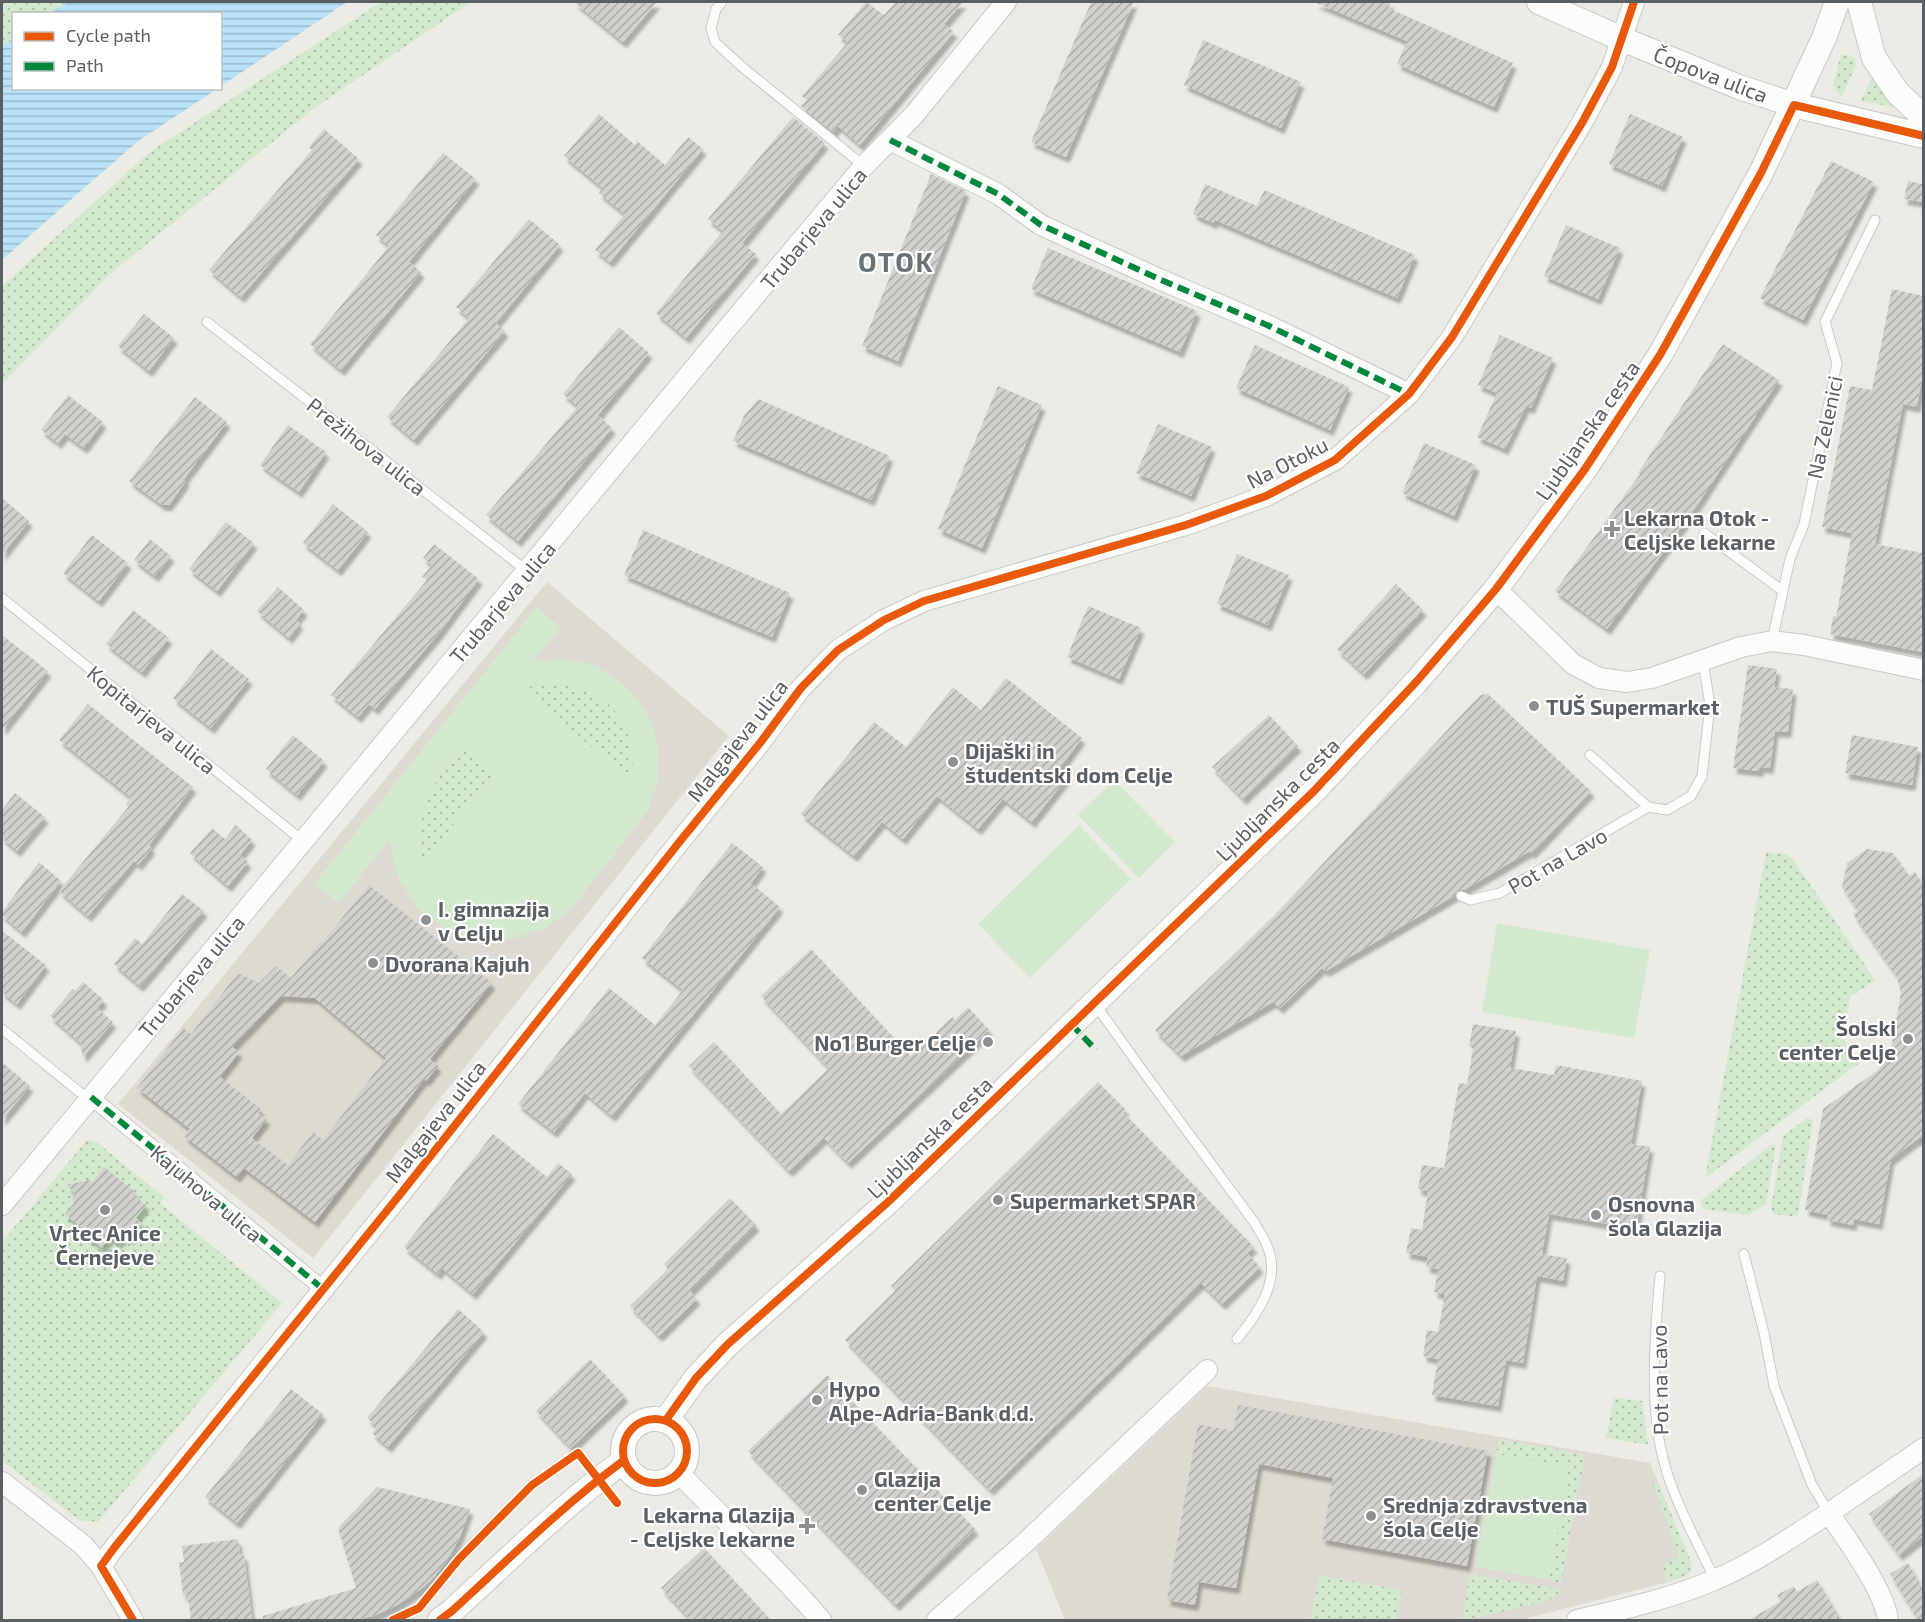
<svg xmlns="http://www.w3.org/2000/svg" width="1925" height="1622" font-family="'Exo 2',sans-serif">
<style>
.education{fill:#dedad3}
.grass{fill:url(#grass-dots)}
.garden{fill:#d3e9cd;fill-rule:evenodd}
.water{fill:url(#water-rules)}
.building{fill:url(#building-hatch);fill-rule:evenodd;filter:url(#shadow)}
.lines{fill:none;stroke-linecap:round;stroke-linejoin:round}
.service-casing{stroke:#c9c9c9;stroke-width:11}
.pedestrian-casing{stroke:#c9c9c9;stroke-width:17}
.minor-casing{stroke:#c9c9c9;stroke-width:22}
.tertiary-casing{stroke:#c9c9c9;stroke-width:26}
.service{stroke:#fcfcfb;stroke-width:9}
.pedestrian{stroke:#fcfcfb;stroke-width:15}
.minor{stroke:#fcfcfb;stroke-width:20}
.tertiary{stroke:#fcfcfb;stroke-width:24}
.quiet{stroke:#00873e;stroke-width:6;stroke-dasharray:12 6;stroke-linecap:butt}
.cycleway-casing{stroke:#fff;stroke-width:11}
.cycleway{stroke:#e8590c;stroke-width:8}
.poi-dot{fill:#8d9091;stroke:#fff;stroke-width:2}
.labels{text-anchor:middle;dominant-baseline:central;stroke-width:4.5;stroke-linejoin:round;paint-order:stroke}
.street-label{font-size:21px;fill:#5a5f64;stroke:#fff}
.poi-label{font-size:21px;font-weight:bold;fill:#5a5f64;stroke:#fff;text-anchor:start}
.district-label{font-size:27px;font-weight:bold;letter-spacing:1.5px;fill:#6b7276;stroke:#fff}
</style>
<defs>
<pattern id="grass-dots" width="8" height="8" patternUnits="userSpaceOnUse" patternTransform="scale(1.5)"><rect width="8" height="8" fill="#d3e9cd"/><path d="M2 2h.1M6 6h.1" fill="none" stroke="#aec0aa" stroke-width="1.8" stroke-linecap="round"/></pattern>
<pattern id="water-rules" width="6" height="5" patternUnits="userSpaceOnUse" patternTransform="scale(1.5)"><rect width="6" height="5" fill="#b8e2f7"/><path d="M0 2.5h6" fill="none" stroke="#99bacc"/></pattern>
<pattern id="building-hatch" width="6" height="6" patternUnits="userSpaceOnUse" patternTransform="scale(1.5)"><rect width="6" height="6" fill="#d3d1ce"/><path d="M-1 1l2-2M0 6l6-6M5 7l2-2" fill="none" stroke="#aeadab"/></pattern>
<filter id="shadow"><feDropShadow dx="3.5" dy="6" stdDeviation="1.5" flood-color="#0004"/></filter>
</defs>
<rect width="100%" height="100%" fill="#eceae4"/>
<path class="education" d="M547 582 729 736 313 1258 118 1104Z
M1207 1386 1650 1463 1691 1562V1571L1687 1575 1668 1582 1520 1620H1065L1036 1549Z"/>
<path class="grass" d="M2 2H68L50 13 14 14 13 38 2 47Z
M381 2H471L313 109 109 275 2 384V286L151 151Z
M1841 54 1855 58 1856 64 1842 97 1833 86Z
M1875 75 1897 103 1894 107 1861 101 1872 77Z
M546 683C561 684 577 686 592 693 625 709 638 746 631 780L521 689Z
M462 748 493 774 423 864C415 803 426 794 462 748Z
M1766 852 1786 854 1793 859 1875 980 1850 997 1843 1039 1859 1063 1705 1178Z
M1807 1118 1813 1120 1798 1215 1794 1217 1774 1214 1771 1208 1783 1136Z
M87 1140 95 1141 164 1197 160 1203 282 1303 98 1522 79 1520 2 1461V1242Z
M1771 1145H1776L1766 1204 1748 1215 1703 1209 1700 1201Z
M1614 1398 1642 1401 1648 1445 1606 1438Z
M1499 1439 1582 1454 1584 1460 1561 1583 1549 1580 1569 1467 1496 1454Z
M1658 1483 1691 1562C1690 1577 1680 1578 1668 1582L1662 1565 1679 1557 1653 1484Z
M1469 1574 1559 1589 1558 1595 1545 1602 1463 1620Z
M1319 1575 1401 1590 1396 1620H1310Z"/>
<path class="garden" d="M537 607 561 628 533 661 566 659 596 666 618 680 636 697 651 722 659 749 658 779 649 809 572 908 545 929 503 941 457 936 417 909 397 875 389 840 339 903 314 884ZM546 683C562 684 577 686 592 693 624 708 638 746 631 780L522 689ZM462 748 493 775 423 863C414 813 428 784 462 748Z
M1114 780 1175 842 1139 878 1078 815Z
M1079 825 1131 879 1030 978 978 924Z
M1497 923 1650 950 1634 1038 1482 1012Z
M1496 1454 1569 1467 1549 1580 1475 1567Z"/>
<path class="water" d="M68 2H347L221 86 220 14 50 13Z
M13 38 14 88 217 89 138 141 2 260V47Z"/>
<path class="building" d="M574 2H657L623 42Z
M866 2 884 15 896 2H963L944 24 954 32 860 145 838 126 833 132 801 106 807 100 802 96 848 42 838 35Z
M1091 2H1134L1066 157 1031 142Z
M1314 2H1391L1388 8 1513 63 1494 107 1397 64 1407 41Z
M1203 40 1301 82 1281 128 1184 85Z
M599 114 635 145 637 141 665 165 688 137 703 149 610 262 595 250 625 214 599 193 603 188 564 156Z
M1630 114 1683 137 1662 186 1609 164Z
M793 117 825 143 742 243 756 254 686 338 656 313 723 231 708 219Z
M324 129 359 159 241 297 209 270 312 150 309 147Z
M443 153 476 179 409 262 421 272 341 370 310 344 389 246 376 235Z
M1831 161 1874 182 1803 320 1760 298Z
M931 174 966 191 898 361 862 346Z
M1908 181 1923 184V202L1904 199Z
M1205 184 1257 206 1264 190 1415 255 1397 298 1215 220 1213 223 1193 214Z
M529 219 560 245 496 323 505 331 414 440 387 417 469 318 456 307Z
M1566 225 1620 248 1598 299 1544 276Z
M1048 248 1197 311 1180 352 1031 289Z
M1892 289 1923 296V385L1921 384 1917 407 1903 404 1875 544 1923 553V652L1830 634 1833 616 1836 617 1852 533 1822 527 1850 386 1872 390Z
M144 314 174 338 149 371 118 346Z
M619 327 649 353 598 415 612 428 518 541 486 515 578 406 563 394Z
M1500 335 1553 358 1531 408 1526 406 1505 449 1477 437 1497 393 1478 385Z
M1723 344 1779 380 1694 510 1607 629 1555 591 1640 474 1638 473Z
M1255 345 1349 387 1330 430 1236 388Z
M998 386 1042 405 982 548 938 529Z
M68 395 103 422 84 448 65 434 58 443 41 430Z
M195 397 227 422 184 479 186 481 169 505H162L129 481Z
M758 399 890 456 871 500 733 441 744 416Z
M1158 424 1212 447 1191 496 1136 473Z
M288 425 326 452 299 492 260 465Z
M1424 443 1476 465 1454 516 1402 493Z
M2 498 29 521 2 555Z
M333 504 368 532 338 570 303 543Z
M226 522 254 543 217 591 189 569Z
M643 530 790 593 772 637 624 575Z
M92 535 128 563 99 601 63 573Z
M150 539 171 556 155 576 134 560Z
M434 544 479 579 439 633 375 709 369 704 358 717 331 695 427 580 422 577 432 565 423 558Z
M1237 554 1289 575 1268 625 1217 604Z
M1396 584 1423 610 1364 674 1337 649Z
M278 587 304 610 296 620 300 623 289 638 257 611Z
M1088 606 1141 628 1119 679 1067 657Z
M133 610 169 638 142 672 106 644Z
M2 635 48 671 2 730Z
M211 649 249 679 211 728 173 698Z
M1748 665 1777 669 1774 687 1793 689 1788 732 1775 731 1770 768 1760 767V771L1733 768Z
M1006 678 1082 738 1059 769 1068 776 1032 822 1003 799 978 829 937 796 903 839 882 822 854 856 801 814 874 722 906 747 953 687 981 710Z
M1488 694 1591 791 1532 853 1530 851 1464 890H1458L1454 896 1326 971 1322 968 1280 1008 1273 1002 1181 1056 1155 1030 1275 915 1480 695Z
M88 704 193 787 149 845 152 848 138 865 134 861 88 916 59 891 129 806 126 804 131 797 59 740Z
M1269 715 1298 746 1243 799 1212 767Z
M293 735 324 761 297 795 266 769Z
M1852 735 1918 747 1912 785 1845 773Z
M15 793 45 817 17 851 2 838V810Z
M236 825 252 840 240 855 248 862 228 886 190 853 212 828 225 839Z
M732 843 763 867 751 883 780 907 612 1116 585 1093 554 1132 518 1104 609 988 655 1025 683 990 642 958Z
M1867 849 1893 853 1909 876 1915 872 1923 885V1135L1891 1159 1879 1224 1854 1219 1853 1225 1827 1220 1828 1215 1805 1210 1823 1109 1878 1070 1890 1055 1901 993 1897 977 1853 914 1858 911 1842 887 1847 863Z
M39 862 61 881 22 932 2 915V912Z
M369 885 492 983 430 1059 438 1066 426 1081 424 1079 315 1222 244 1168 237 1177 184 1136 190 1129 137 1088 183 1028 191 1034 238 973 259 983 276 966 291 978 320 943 321 944ZM281 996 315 998 386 1058 323 1140 313 1132 288 1165 252 1138 267 1119 258 1113 261 1109 220 1077 239 1052 232 1047Z
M182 894 204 911 140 986 114 964 135 938 142 944Z
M2 931 46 965 17 1004 2 992Z
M811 949 911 1056 952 1017 955 1020 968 1007 989 1030 848 1163 824 1138 789 1171 689 1066 714 1042 781 1114 829 1068 761 996Z
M83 982 104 1000 97 1008 113 1022 83 1057 80 1042 50 1016 73 989 75 991Z
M1473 1024 1516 1031 1510 1068 1554 1075 1556 1065 1642 1081 1631 1144 1650 1147 1636 1229 1549 1214 1542 1254 1567 1258 1563 1281 1537 1276 1523 1363 1506 1360 1498 1406 1432 1395 1438 1359 1423 1356 1427 1330 1438 1332 1445 1294 1434 1292 1438 1269 1426 1267 1428 1257 1406 1253 1411 1228 1422 1230 1428 1191 1418 1189 1422 1165 1444 1168 1459 1083 1467 1084 1473 1048 1469 1047Z
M2 1062 30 1086 2 1120Z
M1098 1082 1126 1110 1123 1112 1254 1247 1247 1253 1260 1267 1222 1304 1201 1283 990 1490 845 1340 895 1291 891 1286Z
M493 1134 547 1177 558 1163 572 1174 473 1294 442 1268 438 1274 404 1247Z
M104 1167 135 1192 133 1195 146 1205 136 1218 142 1223 130 1239 125 1235 118 1243 111 1237 102 1248 79 1230 81 1227 65 1214 75 1202 72 1199 75 1194 67 1185 89 1180 93 1182Z
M730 1198 756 1225 690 1291 697 1299 659 1336 630 1306 668 1269 664 1264Z
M458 1309 484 1332 388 1447 372 1433 377 1427 367 1418Z
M590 1359 625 1396 571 1448 536 1411Z
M827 1375 975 1529 896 1605 748 1451Z
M291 1389 323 1414 237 1523 205 1497Z
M1238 1405 1488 1451 1467 1566 1322 1539 1333 1478 1259 1464 1236 1588 1199 1582 1195 1605 1167 1600 1198 1424 1233 1431Z
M1923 1474V1536L1899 1555 1869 1514Z
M377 1487 470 1509 460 1537 449 1557 434 1577 421 1589 397 1605 376 1615 356 1620H263V1616L356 1588 338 1528Z
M238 1539 240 1555 244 1554 252 1620H191L187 1594 183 1595 179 1562H184L182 1546Z
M704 1548 771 1620H691L661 1588Z
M1908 1563 1923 1590V1620H1918L1890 1574Z
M1817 1580 1841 1620H1749L1781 1601 1777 1595 1794 1586 1797 1592Z"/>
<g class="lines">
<defs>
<path id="service" d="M722 2 716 9 711 28 715 42 741 66 864 166
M207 322 527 571
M1704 533 1783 591
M2 598 303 841
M1772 641 1790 559 1804 524 1837 363 1825 322 1875 220
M1590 755 1648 807 1667 810 1691 796 1702 776 1710 705 1703 661
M1461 896 1470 900 1500 893 1648 807
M1095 1004 1145 1074 1254 1222C1259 1231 1265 1239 1268 1248 1281 1281 1257 1315 1237 1339
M2 1029 88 1099
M1744 1254 1764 1333 1774 1386 1812 1485 1829 1513
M1660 1276C1655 1332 1649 1404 1663 1458 1673 1500 1697 1541 1715 1580"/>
<path id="pedestrian" d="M91 1097 323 1289"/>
<path id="minor" d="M890 140 998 194 1041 225 1159 279 1267 325 1409 394
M1496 589 1573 664 1599 678 1627 682 1652 678 1741 647 1772 641 1804 645 1924 670
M2 1205 721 336 864 166 914 115 1006 2
M679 1473C726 1522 777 1568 821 1620
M2 1482 83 1545 101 1566
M133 1620 101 1566 114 1548 402 1192 681 840 760 743 801 688 838 650 884 620 924 601 1186 525 1266 496 1335 460 1409 394 1452 337 1582 123 1612 67 1634 2
M937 1620 1026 1542 1207 1370
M1577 1620C1623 1609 1670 1599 1714 1580 1755 1563 1792 1537 1829 1513
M1888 1620C1884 1589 1847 1540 1829 1513L1924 1448"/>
<path id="tertiary" d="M1539 2 1622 39 1739 87 1794 105 1924 136
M1859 2 1874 58 1897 92 1924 118
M623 1451a32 32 0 1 1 64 0a32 32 0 1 1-64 0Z
M666 1420 696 1378 728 1344 888 1202 1314 791 1417 681 1496 589 1585 469 1660 355 1761 173 1824 38 1837 2
M440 1620 452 1611C508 1560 562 1506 623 1461"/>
</defs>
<use href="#service" class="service-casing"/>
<use href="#pedestrian" class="pedestrian-casing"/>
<use href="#minor" class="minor-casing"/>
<use href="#tertiary" class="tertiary-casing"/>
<use href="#service" class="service"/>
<use href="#pedestrian" class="pedestrian"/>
<use href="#minor" class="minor"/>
<use href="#tertiary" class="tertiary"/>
<path class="quiet" d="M890 140 998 194 1041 225 1159 279 1267 325 1409 394
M1071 1024 1096 1050
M91 1097 323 1289"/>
<defs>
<path id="cycleway" d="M623 1451a32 32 0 1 1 64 0a32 32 0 1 1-64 0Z
M666 1420 696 1378 728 1344 888 1202 1314 791 1417 681 1496 589 1585 469 1660 355 1761 173 1794 105 1924 136
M133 1620 101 1566 114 1548 402 1192 681 840 760 743 801 688 838 650 884 620 924 601 1186 525 1266 496 1335 460 1409 394 1452 337 1582 123 1612 67 1634 2
M393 1620 419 1608 459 1559 532 1485 578 1453 617 1503
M440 1620 452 1611C508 1560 562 1506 623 1461"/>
</defs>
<use href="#cycleway" class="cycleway-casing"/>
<use href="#cycleway" class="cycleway"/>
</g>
<g class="poi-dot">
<path d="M1609 520h6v6h6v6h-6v6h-6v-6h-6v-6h6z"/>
<circle cx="1534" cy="706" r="6"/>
<circle cx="953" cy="762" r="6"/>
<circle cx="426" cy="920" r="6"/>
<circle cx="373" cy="963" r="6"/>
<circle cx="1908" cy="1039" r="6"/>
<circle cx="988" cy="1042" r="6"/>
<circle cx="998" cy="1200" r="6"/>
<circle cx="105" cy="1210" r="6"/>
<circle cx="1596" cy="1215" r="6"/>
<circle cx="817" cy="1400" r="6"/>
<circle cx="862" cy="1490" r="6"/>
<circle cx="1371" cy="1516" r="6"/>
<path d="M804 1517h6v6h6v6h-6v6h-6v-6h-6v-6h6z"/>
</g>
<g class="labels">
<g class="street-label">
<text transform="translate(1711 74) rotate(21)">Čopova ulica</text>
<text transform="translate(813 228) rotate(-50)">Trubarjeva ulica</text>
<text transform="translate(1824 427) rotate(-78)">Na Zelenici</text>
<text transform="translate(1587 430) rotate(-55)">Ljubljanska cesta</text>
<text transform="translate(367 446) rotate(38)">Prežihova ulica</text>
<text transform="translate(1287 462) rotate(-27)">Na Otoku</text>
<text transform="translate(502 602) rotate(-50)">Trubarjeva ulica</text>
<text transform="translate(152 719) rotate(39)">Kopitarjeva ulica</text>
<text transform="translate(737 740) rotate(-52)">Malgajeva ulica</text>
<text transform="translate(1277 799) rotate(-45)">Ljubljanska cesta</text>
<text transform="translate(1557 860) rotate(-30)">Pot na Lavo</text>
<text transform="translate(191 976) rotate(-50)">Trubarjeva ulica</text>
<text transform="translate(435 1121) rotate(-52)">Malgajeva ulica</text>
<text transform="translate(929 1137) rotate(-44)">Ljubljanska cesta</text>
<text transform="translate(207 1193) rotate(40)">Kajuhova ulica</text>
<text transform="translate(1659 1380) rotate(-91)">Pot na Lavo</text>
</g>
<g class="poi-label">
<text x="1624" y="517">Lekarna Otok -<tspan x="1624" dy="24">Celjske lekarne</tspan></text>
<text x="1546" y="706">TUŠ Supermarket</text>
<text x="965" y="750">Dijaški in<tspan x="965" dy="24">študentski dom Celje</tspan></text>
<text x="438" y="908">I. gimnazija<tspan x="438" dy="24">v Celju</tspan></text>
<text x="385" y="963">Dvorana Kajuh</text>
<text x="1896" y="1027" text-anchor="end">Šolski<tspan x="1896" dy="24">center Celje</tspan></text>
<text x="976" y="1042" text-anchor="end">No1 Burger Celje</text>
<text x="1010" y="1200">Supermarket SPAR</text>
<text x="1608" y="1203">Osnovna<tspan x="1608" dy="24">šola Glazija</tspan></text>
<text x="105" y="1232" text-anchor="middle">Vrtec Anice<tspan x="105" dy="24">Černejeve</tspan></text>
<text x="829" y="1388">Hypo<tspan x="829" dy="24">Alpe-Adria-Bank d.d.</tspan></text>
<text x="874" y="1478">Glazija<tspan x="874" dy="24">center Celje</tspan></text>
<text x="1383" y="1504">Srednja zdravstvena<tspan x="1383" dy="24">šola Celje</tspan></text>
<text x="795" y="1514" text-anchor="end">Lekarna Glazija<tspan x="795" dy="24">- Celjske lekarne</tspan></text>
</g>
<g class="district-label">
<text x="896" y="261">OTOK</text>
</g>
</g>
<rect width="1925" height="1622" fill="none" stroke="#5a5f64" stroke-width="6"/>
<rect x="12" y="12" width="210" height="78" fill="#ffffff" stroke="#bdbfc1" stroke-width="1.5"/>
<rect x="24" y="32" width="30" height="9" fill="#e8590c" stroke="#bdbfc1" stroke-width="1.5"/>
<text x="66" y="42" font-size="18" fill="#5a5f64">Cycle path</text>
<rect x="24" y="62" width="30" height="9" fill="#00873e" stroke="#bdbfc1" stroke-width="1.5"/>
<text x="66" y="72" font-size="18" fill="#5a5f64">Path</text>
</svg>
